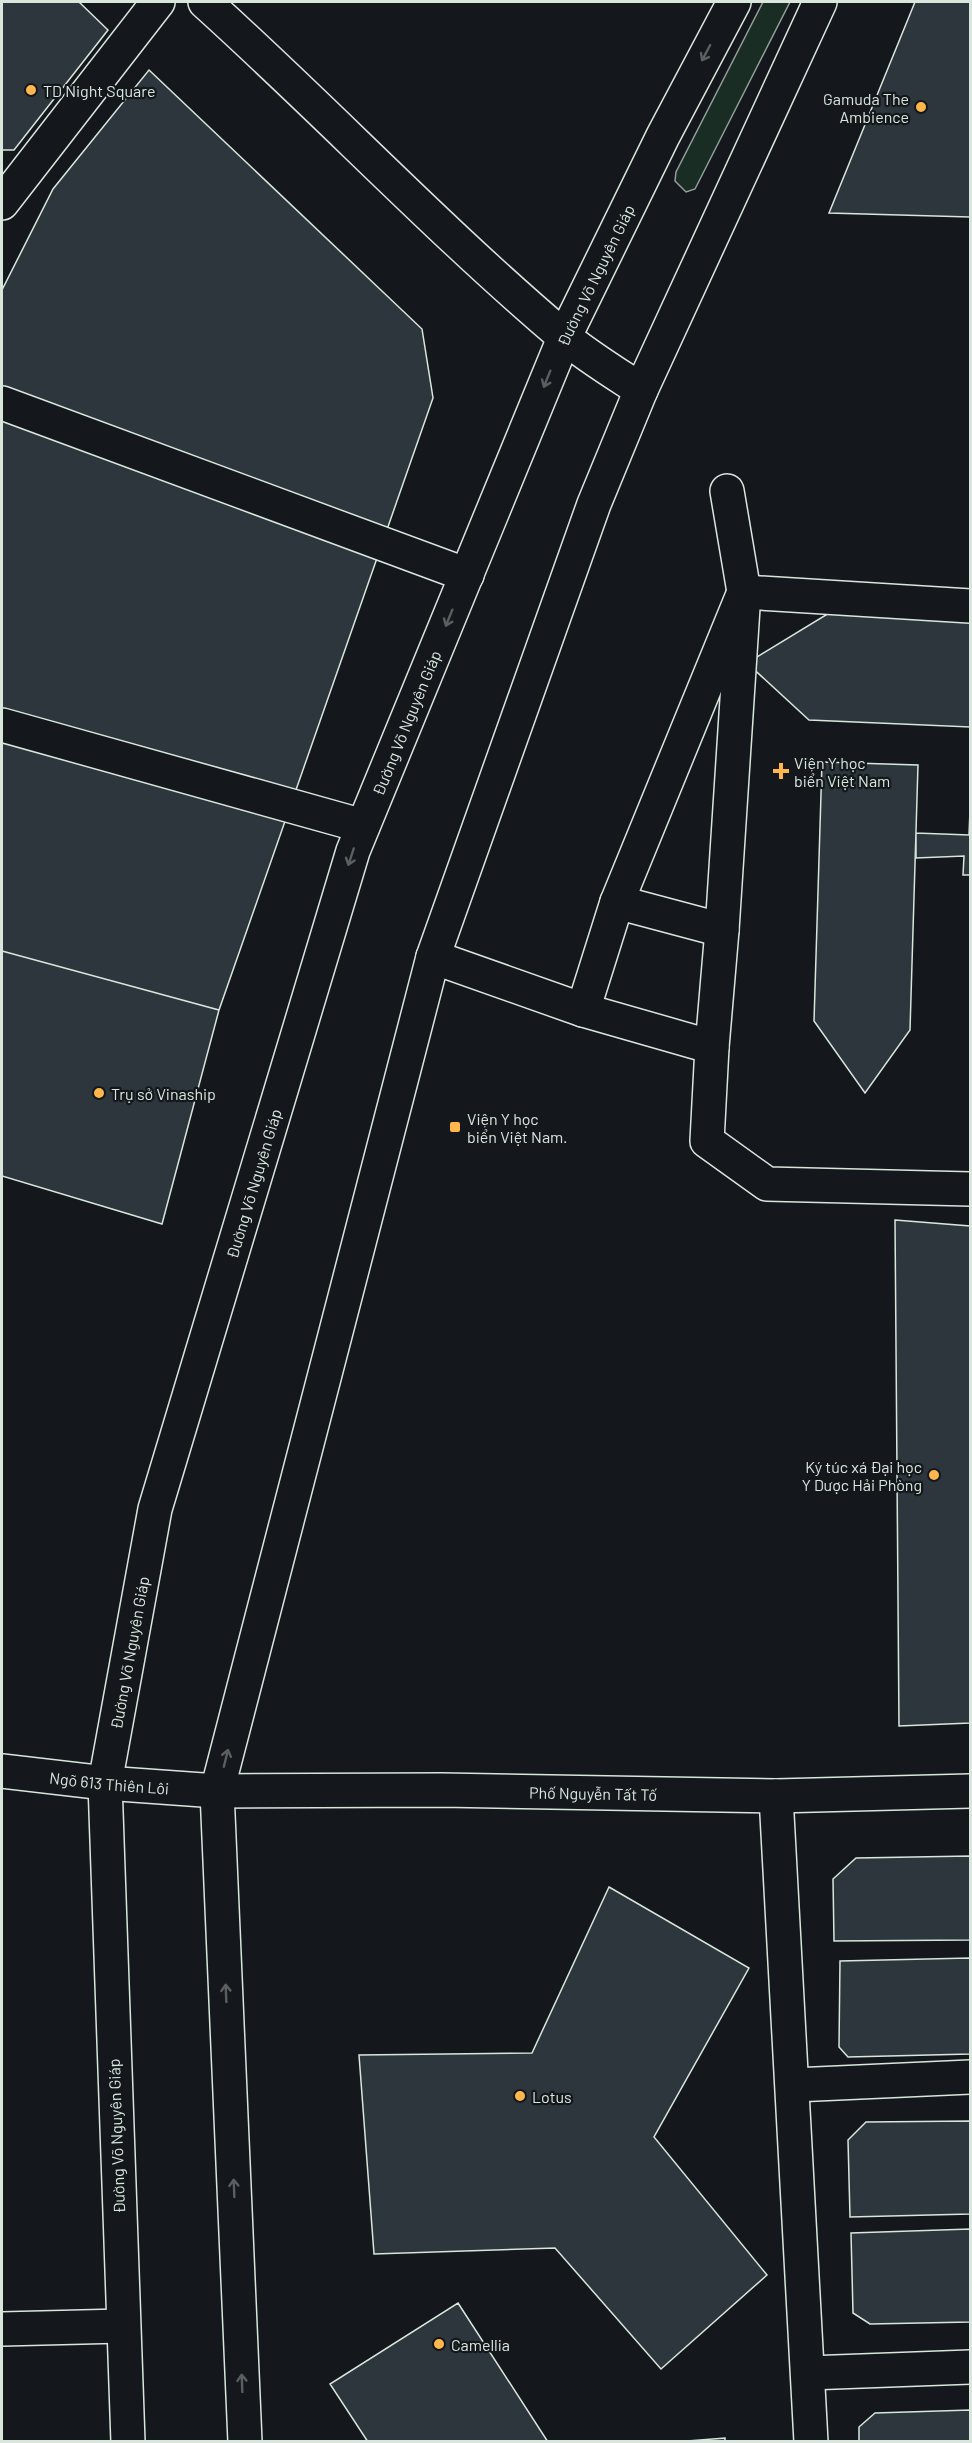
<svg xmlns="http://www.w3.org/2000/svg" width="972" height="2443" font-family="Barlow,sans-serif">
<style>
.green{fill:#1a2d24;stroke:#939e99;stroke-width:1.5}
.building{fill:#2c363c;stroke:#d8e6dc;stroke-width:1.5}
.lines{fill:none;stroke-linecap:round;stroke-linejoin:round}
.minor-casing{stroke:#d8e6dc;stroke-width:36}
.major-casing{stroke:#d8e6dc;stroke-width:36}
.minor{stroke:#14181c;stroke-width:33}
.major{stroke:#14181c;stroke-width:33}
.oneway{stroke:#59605f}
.poi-dot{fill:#ffb74d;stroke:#14181c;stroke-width:2}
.labels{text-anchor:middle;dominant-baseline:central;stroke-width:4.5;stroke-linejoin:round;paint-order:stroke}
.poi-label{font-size:16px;fill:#d8e6dc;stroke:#14181c;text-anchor:start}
.street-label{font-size:16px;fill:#d8e6dc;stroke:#14181c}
</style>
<rect width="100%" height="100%" fill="#14181c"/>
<path class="green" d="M763 2H790L695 189 686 192 675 181 676 172Z"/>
<path class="building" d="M2 2H79L108 30 14 150H2Z
M915 2H970V217L829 213Z
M149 70 422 329 433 398 219 1010 2 951V290L53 189Z
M834 610 970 616V727L809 720 747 663Z
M822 762 918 765 910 1030 865 1093 814 1021Z
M970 810V875H963L964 856 916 858V833L969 835Z
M2 951 219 1010 162 1224 2 1176Z
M895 1220 970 1226V1723L899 1726Z
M970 1856V1940L834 1941 833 1879 856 1858Z
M609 1887 749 1968 654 2137 767 2275 661 2369 555 2248 374 2254 359 2055 532 2053Z
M970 1958V2054L848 2057 839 2047 840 1961Z
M970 2121V2214L850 2217 848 2140 866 2122Z
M970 2229V2322L870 2324 853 2313 851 2233Z
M458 2303 548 2442H368L330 2384Z
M970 2410V2442H859V2427L875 2413Z
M725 2438V2442H674Z"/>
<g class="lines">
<defs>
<g id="minor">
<path d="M205 2C326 111 438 230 563 336 587 356 615 373 641 390"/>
<path d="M2 203 158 2"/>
<path d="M2 403 467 575"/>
<path d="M2 725 363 826"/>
<path d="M617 902 722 930"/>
<path d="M433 957 583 1010 712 1047 707 1141 767 1184 970 1189"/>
<path d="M583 1010 617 902 744 592 970 606"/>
<path d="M712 1047 722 930 744 592 727 491"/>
<path id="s1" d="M2 1771 105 1783 217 1791 442 1790 776 1796 970 1791"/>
<path d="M776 1796 811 2442"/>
<path d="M794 2085 970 2077"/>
<path d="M2 2329 122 2326"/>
<path d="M808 2373 970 2367"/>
</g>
<g id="major">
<path id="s2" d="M128 2442 105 1783 155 1509 353 851 564 338 663 136 734 2"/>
<path d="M245 2442 217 1791 433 957 594 504 641 390 820 2"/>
</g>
</defs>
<use href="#minor" class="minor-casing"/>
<use href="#major" class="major-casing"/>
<use href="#minor" class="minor"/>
<use href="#major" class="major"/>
</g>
<defs><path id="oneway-shaft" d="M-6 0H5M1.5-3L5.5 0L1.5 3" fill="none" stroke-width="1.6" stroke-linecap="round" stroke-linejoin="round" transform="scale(1.5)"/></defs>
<g class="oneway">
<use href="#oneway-shaft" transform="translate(706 53) rotate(118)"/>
<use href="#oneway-shaft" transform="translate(547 379) rotate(112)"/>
<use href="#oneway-shaft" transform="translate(449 618) rotate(112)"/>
<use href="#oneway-shaft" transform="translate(351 857) rotate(108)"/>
<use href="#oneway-shaft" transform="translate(226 1758) rotate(-76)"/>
<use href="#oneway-shaft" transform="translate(226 1993) rotate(-92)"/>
<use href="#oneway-shaft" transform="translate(234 2188) rotate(-92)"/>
<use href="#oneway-shaft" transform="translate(242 2383) rotate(-92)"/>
</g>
<g class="poi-dot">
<circle cx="31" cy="90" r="6"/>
<circle cx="921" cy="107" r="6"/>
<path d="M778 762h6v6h6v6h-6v6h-6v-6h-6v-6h6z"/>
<circle cx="99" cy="1093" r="6"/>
<rect x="449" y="1121" width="12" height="12" rx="3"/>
<circle cx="934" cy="1475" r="6"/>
<circle cx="520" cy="2096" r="6"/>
<circle cx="439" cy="2344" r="6"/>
</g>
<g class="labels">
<g class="poi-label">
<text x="43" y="90">TD Night Square</text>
<text x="909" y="98" text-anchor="end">Gamuda The<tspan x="909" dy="18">Ambience</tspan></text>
<text x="794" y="762">Viện Y học<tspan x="794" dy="18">biển Việt Nam</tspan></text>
<text x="111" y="1093">Trụ sở Vinaship</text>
<text x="467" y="1118">Viện Y học<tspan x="467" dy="18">biển Việt Nam.</tspan></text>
<text x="922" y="1466" text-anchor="end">Ký túc xá Đại học<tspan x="922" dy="18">Y Dược Hải Phòng</tspan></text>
<text x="532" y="2096">Lotus</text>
<text x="451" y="2344">Camellia</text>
</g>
<g class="street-label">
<text stroke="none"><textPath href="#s2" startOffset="2250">Đường Võ Nguyên Giáp</textPath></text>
<text stroke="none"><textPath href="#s2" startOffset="1764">Đường Võ Nguyên Giáp</textPath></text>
<text stroke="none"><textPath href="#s2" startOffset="1278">Đường Võ Nguyên Giáp</textPath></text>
<text stroke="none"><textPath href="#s2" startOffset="792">Đường Võ Nguyên Giáp</textPath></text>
<text stroke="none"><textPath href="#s1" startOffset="108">Ngõ 613 Thiên Lôi</textPath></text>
<text stroke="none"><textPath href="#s1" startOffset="592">Phố Nguyễn Tất Tố</textPath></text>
<text transform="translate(116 2136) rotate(-92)">Đường Võ Nguyên Giáp</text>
</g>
</g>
<rect width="972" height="2443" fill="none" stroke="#d8e6dc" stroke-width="6"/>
</svg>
